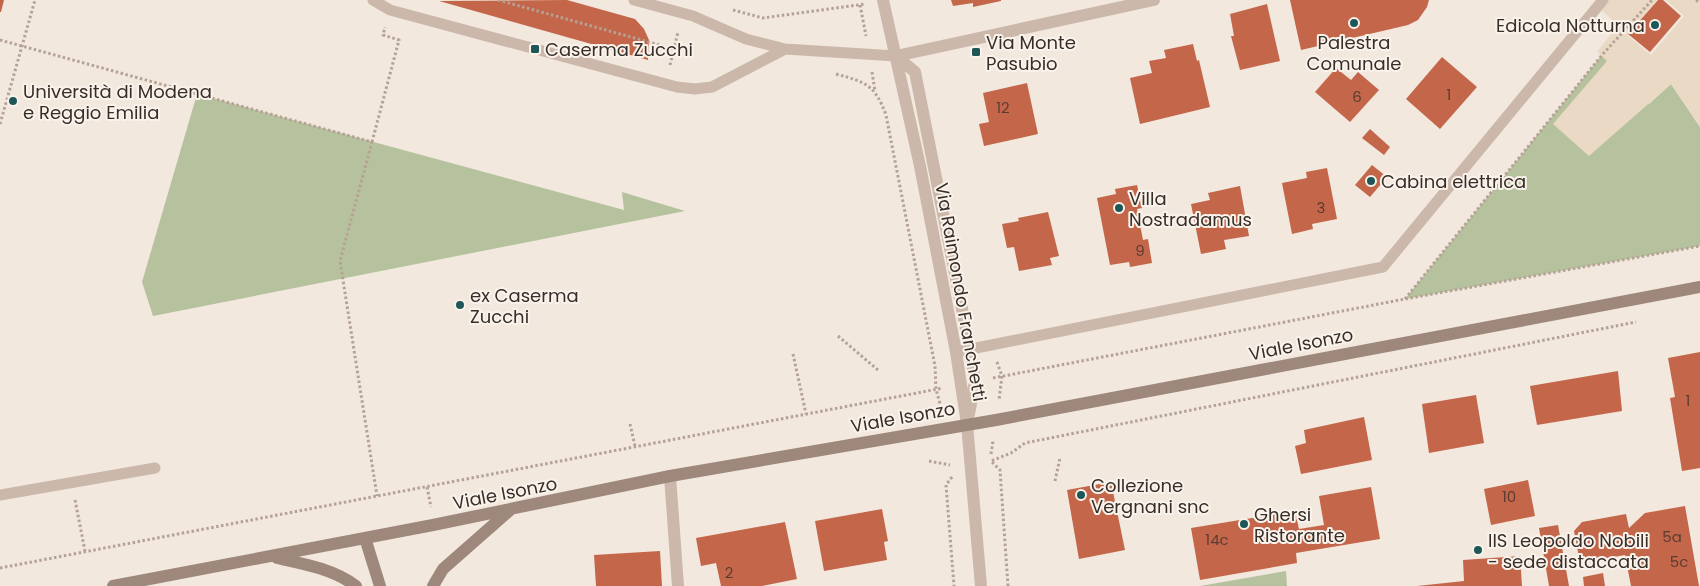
<svg xmlns="http://www.w3.org/2000/svg" width="1700" height="586" font-family="Poppins,sans-serif">
<style>
.green{fill:#b6c29e}
.plaza{fill:#ead9c5}
.building{fill:#c4664a}
.lines{fill:none;stroke-linecap:round;stroke-linejoin:round}
.path{stroke:#b6a294;stroke-width:3;stroke-dasharray:2.5 2.5;stroke-linecap:butt}
.lane{stroke:#cbb8aa;stroke-width:11}
.street{stroke:#cbb8aa;stroke-width:12}
.secondary{stroke:#9e877b;stroke-width:12}
.poi-dot{fill:#1f5759;stroke:#faf3eb;stroke-width:2}
.labels{text-anchor:middle;dominant-baseline:central;stroke-width:4;stroke-linejoin:round;paint-order:stroke}
.number-label{font-size:15px;fill:#5b3c31}
.poi-label{font-size:18px;fill:#382e29;stroke:#faf3eb;text-anchor:start}
.street-label{font-size:18px;fill:#382e29;stroke:#faf3eb}
</style>
<rect width="100%" height="100%" fill="#f2e8de"/>
<path class="green" d="M1602 55 1649 104 1671 84 1700 127V246L1405 299Z
M197 94 624 210 622 192 685 211 153 316 142 282Z
M1286 571 1287 586H1200Z"/>
<path class="plaza" d="M1603 0H1657L1627 35 1651 55 1684 16 1666 0H1700V127L1671 84 1589 156 1553 124 1607 61 1597 52 1618 25 1598 7Z"/>
<path class="building" d="M0 0H4L1 12H0Z
M567 0 635 19 644 29 649 40 648 60 439 1Z
M951 0H1001V1L973 7V3L953 6Z
M1290 0H1429L1427 7 1418 20 1408 25 1301 50Z
M1658 0H1663L1681 16 1650 52 1628 34Z
M1267 4 1280 61 1240 70 1231 36H1234L1230 14Z
M1193 44 1197 61 1199 60 1210 107 1140 124 1130 78 1152 73 1149 61 1166 58 1164 50Z
M1442 57 1477 87 1440 129 1406 99Z
M1336 68 1351 80 1358 72 1379 90 1350 122 1315 92Z
M1027 83 1038 134 984 146 979 124 989 122 983 93Z
M1370 129 1390 147 1384 155 1362 138Z
M1372 165 1387 177 1370 197 1355 185Z
M1327 168 1337 219 1312 224 1313 229 1292 234 1282 183 1307 178 1306 172Z
M1137 185 1142 208 1137 209 1143 240 1148 239 1152 263 1130 267 1129 262 1110 265 1097 198 1116 194 1115 189Z
M1240 186 1249 236 1224 240 1226 249 1201 254 1191 204 1210 200 1208 193Z
M1048 212 1059 256 1050 258 1052 265 1019 271 1014 247 1007 248 1002 224 1019 221 1018 218Z
M1700 352V468L1682 471 1670 398 1675 397 1668 358Z
M1618 371 1622 411 1537 425 1530 386Z
M1476 395 1484 443 1429 453 1422 404Z
M1364 417 1372 460 1301 474 1295 446 1306 443 1304 430Z
M1528 480 1535 516 1491 525 1484 489Z
M1111 482 1125 550 1079 559 1067 490Z
M1371 487 1380 539 1296 553 1297 563 1200 580 1191 528 1295 511 1299 529 1324 525 1319 496Z
M1685 506 1699 586H1631L1625 555 1580 563 1574 531 1582 522 1626 514 1629 528 1645 513Z
M882 509 888 541 884 542 887 560 824 571 815 521Z
M785 522 797 579 762 586H721L716 563 701 566 696 538Z
M1558 525 1569 586H1549L1539 528Z
M660 551 662 586H596L594 555Z
M1520 556 1522 586H1417L1464 581 1463 560Z
M1603 573 1605 586H1584L1583 577Z"/>
<g class="lines">
<path class="path" d="M498 0 674 49
M1696 0 1700 3
M860 5 866 36
M733 10 763 18 865 4
M0 40 372 142 340 261 377 496
M670 65 678 32
M872 72 875 91
M836 74C866 82 875 85 886 115L935 366 936 389 942 411
M0 124 35 0
M372 142 399 40 383 35 385 27
M1405 299 1602 55 1652 0
M838 336 878 370
M793 354 806 414
M997 362 1002 376 999 400
M993 378 1405 299 1700 246
M630 424 635 446
M991 454 993 441
M929 461 950 465
M952 477 946 485 954 586
M1055 481 1060 458
M427 487 431 507
M75 500 85 551
M0 568 943 388
M1008 586 1000 470 991 461 1011 453 1025 443 1636 322"/>
<path class="lane" d="M373 0 390 10 677 87 695 89 712 87 785 49
M634 0 693 16 746 39 785 49 896 56
M956 352 1383 267 1603 0
M0 495 155 468"/>
<path class="street" d="M883 0 920 166 956 352 967 424 981 586
M896 56 915 72 970 349 975 382 969 414
M896 56 1154 0
M670 476 678 586"/>
<path class="secondary" d="M365 538 380 586
M277 558C305 564 333 569 356 586
M113 586 433 525 670 476 996 420 1700 287
M433 586 443 569 509 511"/>
</g>
<g class="poi-dot">
<circle cx="1354" cy="23" r="5"/>
<circle cx="1655" cy="25" r="5"/>
<rect x="530" y="44" width="10" height="10" rx="2.5"/>
<rect x="971" y="47" width="10" height="10" rx="2.5"/>
<circle cx="13" cy="101" r="5"/>
<circle cx="1371" cy="181" r="5"/>
<circle cx="1119" cy="208" r="5"/>
<circle cx="460" cy="305" r="5"/>
<circle cx="1081" cy="495" r="5"/>
<circle cx="1244" cy="524" r="5"/>
<circle cx="1478" cy="550" r="5"/>
</g>
<g class="labels">
<g class="number-label">
<text x="1449" y="94">1</text>
<text x="1357" y="96">6</text>
<text x="1003" y="107">12</text>
<text x="1321" y="207">3</text>
<text x="1140" y="250">9</text>
<text x="1688" y="400">1</text>
<text x="1509" y="496">10</text>
<text x="1672" y="536">5a</text>
<text x="1217" y="539">14c</text>
<text x="1679" y="561">5c</text>
<text x="729" y="572">2</text>
</g>
<g class="poi-label">
<text x="1645" y="25" text-anchor="end">Edicola Notturna</text>
<text x="986" y="42">Via Monte<tspan x="986" dy="21">Pasubio</tspan></text>
<text x="1354" y="42" text-anchor="middle">Palestra<tspan x="1354" dy="21">Comunale</tspan></text>
<text x="545" y="49">Caserma Zucchi</text>
<text x="23" y="91">Università di Modena<tspan x="23" dy="21">e Reggio Emilia</tspan></text>
<text x="1381" y="181">Cabina elettrica</text>
<text x="1129" y="198">Villa<tspan x="1129" dy="21">Nostradamus</tspan></text>
<text x="470" y="295">ex Caserma<tspan x="470" dy="21">Zucchi</tspan></text>
<text x="1091" y="485">Collezione<tspan x="1091" dy="21">Vergnani snc</tspan></text>
<text x="1254" y="514">Ghersi<tspan x="1254" dy="21">Ristorante</tspan></text>
<text x="1488" y="540">IIS Leopoldo Nobili<tspan x="1488" dy="21">- sede distaccata</tspan></text>
</g>
<g class="street-label">
<text transform="translate(961 292) rotate(80)">Via Raimondo Franchetti</text>
<text transform="translate(1301 344) rotate(-11)">Viale Isonzo</text>
<text transform="translate(903 417) rotate(-10)">Viale Isonzo</text>
<text transform="translate(505 493) rotate(-11)">Viale Isonzo</text>
</g>
</g>
</svg>
